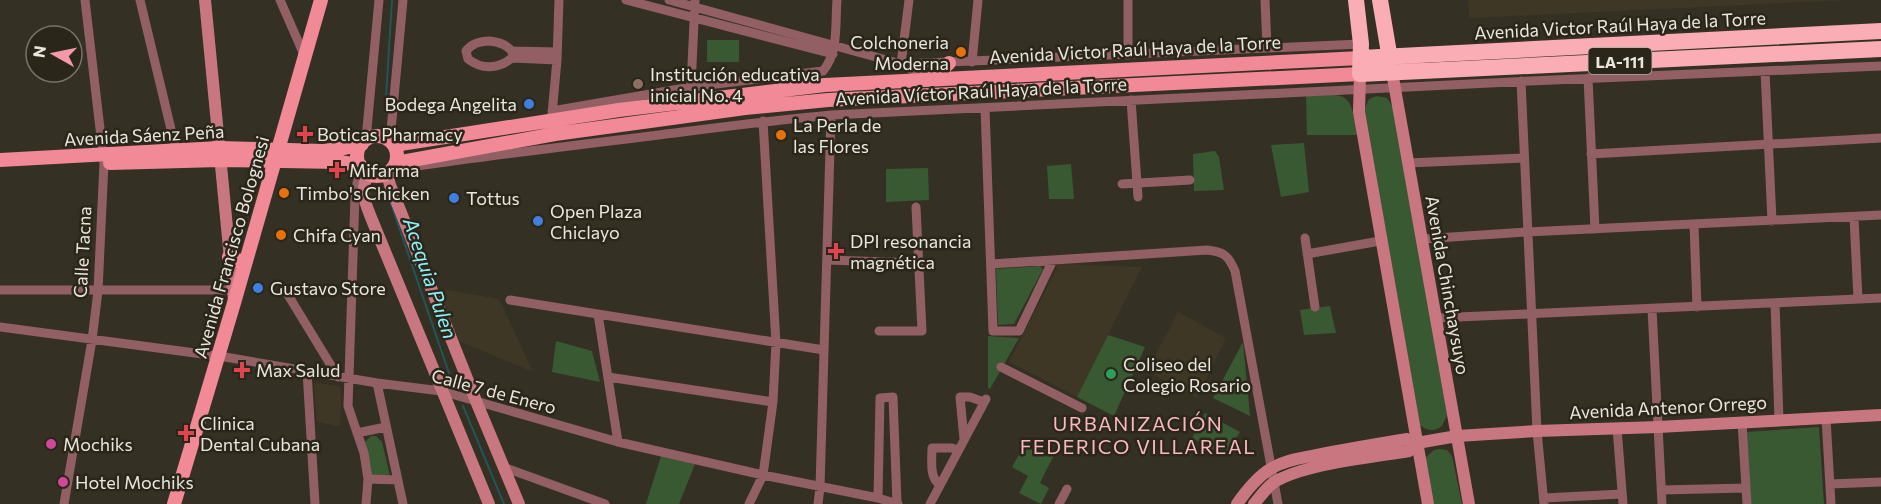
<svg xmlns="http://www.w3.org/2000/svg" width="1881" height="504" font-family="Commissioner,sans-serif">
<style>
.built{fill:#3f3725}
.green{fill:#395933}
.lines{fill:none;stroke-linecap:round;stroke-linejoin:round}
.stream{stroke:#225459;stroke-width:2}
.street{stroke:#925f64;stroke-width:9}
.secondary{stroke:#c87781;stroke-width:12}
.primary{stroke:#f28997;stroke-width:14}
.highway{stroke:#faadb5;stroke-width:16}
.food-dot{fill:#e8710a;stroke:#2b261a;stroke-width:2}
.education-dot{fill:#8d6e63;stroke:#2b261a;stroke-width:2}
.shop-dot{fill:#3f7fe0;stroke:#2b261a;stroke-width:2}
.health-dot{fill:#e0444e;stroke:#2b261a;stroke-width:2}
.leisure-dot{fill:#2e9e5b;stroke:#2b261a;stroke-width:2}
.hotel-dot{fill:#d1479c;stroke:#2b261a;stroke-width:2}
.labels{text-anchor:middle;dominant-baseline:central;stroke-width:5;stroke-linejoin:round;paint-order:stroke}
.shield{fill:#2b261a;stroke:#b0aca3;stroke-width:1.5}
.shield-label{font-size:16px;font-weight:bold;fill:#e9e6de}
.street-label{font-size:18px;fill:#e9e6de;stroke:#2b261a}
.poi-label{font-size:18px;fill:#e9e6de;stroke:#2b261a;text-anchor:start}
.water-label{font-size:20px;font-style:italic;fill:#8cf1fa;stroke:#2b261a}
.neighbourhood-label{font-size:20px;letter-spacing:1.5px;fill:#fab6c1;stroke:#2b261a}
</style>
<rect width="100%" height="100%" fill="#353024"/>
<path class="built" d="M1468 0H1847L1469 18Z
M1059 264 1142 267 1077 397 1009 362Z
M436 288 499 299 533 372 456 340Z
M1178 312 1226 338 1197 398 1147 371Z
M316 383 339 386 341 389 340 426 317 422 314 385Z"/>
<path class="green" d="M707 40H739V62H707Z
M1306 95C1349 95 1349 90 1358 135H1307Z
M1377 96 1387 98 1393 107 1447 415 1442 426C1435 432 1427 431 1420 425L1364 110 1369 99Z
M1304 143 1309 192 1281 197 1271 145Z
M1215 151 1219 157 1224 190 1194 191 1193 154Z
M1071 164 1074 199H1049L1047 166Z
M928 168 929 200 886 202V169Z
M1040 266 1043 269 1014 324 998 325 996 269Z
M1330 306 1336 333 1304 335 1300 310Z
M1108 335 1145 347 1114 416 1077 397Z
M988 336 1019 338 990 389 988 388Z
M556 341 592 351 600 382 552 372Z
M1243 342 1250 416 1213 398Z
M1205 413 1240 432 1226 456 1192 438Z
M1819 427 1824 504H1751L1747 432Z
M371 436H376L382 442 390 476H371L364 443Z
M1026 442 1054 455 1040 483 1049 488 1041 504 1019 493 1028 476 1012 467Z
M1440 449 1447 450 1452 456 1462 504H1433L1426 463V457L1434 450Z
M661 456 695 464 679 504H646Z"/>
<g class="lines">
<path class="stream" d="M385 113 392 0
M388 195 453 385
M463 406 504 504"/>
<path class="street" d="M140 0 176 150
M280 0 305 57
M626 0 833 54
M669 0 901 64 930 79
M1128 0V55
M1265 0 1267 48
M490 41C499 42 508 45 513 53L512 58C498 69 482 70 468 59L466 51C472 43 480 41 490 41Z
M512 51 557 52
M512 58 557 60
M972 62 978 0
M901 64 1361 44
M901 64 909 0
M1765 71 1772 221
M1588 78 1595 229
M1521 81 1537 431 1544 504
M691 87 695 0
M1131 100 1138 197
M985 108 993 331H1019L1053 260
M552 111 691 87 823 71C839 52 835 24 837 0
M552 114 557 60 559 0
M366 139 379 0
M390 141 403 0
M1591 154 1881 138
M1408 163 1524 158
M412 167C486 156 560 147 635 138 700 130 765 121 831 115L1530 81 1881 66
M362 168 357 183 355 197 348 406 364 453 368 479 366 504
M1122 184 1190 180
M1854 217 1858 299
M1694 224 1697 307
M1305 238 1315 307
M1422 239 1527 232 1881 215
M1307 254 1380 241
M828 260 918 263
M991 264 1207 250C1224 252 1228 255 1235 271L1278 504
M0 290H233
M285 290 338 377
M510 300 824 350
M1775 303 1779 420
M1652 309 1662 504
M598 314 618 442
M1436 318 1881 298
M0 327 225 357 377 383 441 391 618 442 763 475 878 498 898 504
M879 331H922L916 207
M1001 367 1082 408
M307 371 315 504
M608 377 773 402
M377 383 403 504
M1826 418 1831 504
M1742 422 1747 504
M1617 428 1623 504
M357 433 386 427
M964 439 960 397H970L984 402
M503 467 605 504
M368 479 398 480
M1830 484 1881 482
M940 485C929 478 932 460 932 448H952L958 450
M1661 490 1746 488
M878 498 880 398 893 397 897 503
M1544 498 1622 494
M64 504 92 340 98 291 104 163 85 0
M749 504 763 475 773 402 776 343 763 121
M818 504 820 487 831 115
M930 504 986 399
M1059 504 1067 489"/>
<path class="secondary" d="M205 0 234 300
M1392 72 1469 504
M1360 74 1359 112 1428 504
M369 173C359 192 365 202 372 220L489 504
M387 173 390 185 476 401 519 504
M1237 504C1246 491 1258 476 1272 468 1285 460 1302 458 1316 455 1347 449 1377 444 1407 439L1417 443 1457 436 1537 431 1658 427 1881 415
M1254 504C1260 497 1265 489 1273 483 1302 464 1373 457 1409 451L1417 443"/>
<path class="primary" d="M931 79 949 63
M357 156a20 20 0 1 1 40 0a20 20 0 1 1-40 0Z
M394 145 619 110 825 85 1361 58
M0 160 219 148 323 151 340 149 362 144
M110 163 220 160 339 162 360 165
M396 163 555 134 745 108 828 100 1360 74
M229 257 237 261 246 260
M174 504 234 303 321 0"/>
<path class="highway" d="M1356 0 1361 44 1360 74 1881 49
M1380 0 1391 65
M1361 58 1881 31"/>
</g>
<g class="food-dot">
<circle cx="961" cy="52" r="6"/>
<circle cx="781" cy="135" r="6"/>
<circle cx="284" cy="193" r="6"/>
<circle cx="281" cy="235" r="6"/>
</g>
<circle class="education-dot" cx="638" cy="84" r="6"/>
<g class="shop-dot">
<circle cx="529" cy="104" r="6"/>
<circle cx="454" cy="198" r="6"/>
<circle cx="538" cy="221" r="6"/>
<circle cx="258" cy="288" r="6"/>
</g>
<g class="health-dot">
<path d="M302 125h6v6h6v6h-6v6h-6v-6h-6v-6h6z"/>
<path d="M334 161h6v6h6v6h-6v6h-6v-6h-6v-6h6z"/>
<path d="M833 242h6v6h6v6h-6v6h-6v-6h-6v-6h6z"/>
<path d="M239 361h6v6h6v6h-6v6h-6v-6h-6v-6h6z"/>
<path d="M183 424h6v6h6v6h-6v6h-6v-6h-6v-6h6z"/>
</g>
<circle class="leisure-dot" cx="1111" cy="374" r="6"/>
<g class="hotel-dot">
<circle cx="51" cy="444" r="6"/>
<circle cx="63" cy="482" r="6"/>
</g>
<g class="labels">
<rect class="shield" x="1588.5" y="48" width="63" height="26" rx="4.5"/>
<g class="shield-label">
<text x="1620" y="61">LA-111</text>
</g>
<g class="street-label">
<text transform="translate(1620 25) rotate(-3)">Avenida Victor Raúl Haya de la Torre</text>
<text transform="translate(1135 49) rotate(-3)">Avenida Victor Raúl Haya de la Torre</text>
<text transform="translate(981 91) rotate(-3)">Avenida Víctor Raúl Haya de la Torre</text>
<text transform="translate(144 135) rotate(-3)">Avenida Sáenz Peña</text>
<text transform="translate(231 247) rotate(-74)">Avenida Francisco Bolognesi</text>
<text transform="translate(82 252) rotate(-87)">Calle Tacna</text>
<text transform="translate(1448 285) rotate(80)">Avenida Chinchaysuyo</text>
<text transform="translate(494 391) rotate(15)">Calle 7 de Enero</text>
<text transform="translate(1668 407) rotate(-3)">Avenida Antenor Orrego</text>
</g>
<g class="poi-label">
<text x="949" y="42" text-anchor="end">Colchoneria<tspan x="949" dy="21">Moderna</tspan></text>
<text x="650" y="74">Institución educativa<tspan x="650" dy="21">inicial No. 4</tspan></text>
<text x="517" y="104" text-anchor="end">Bodega Angelita</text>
<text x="793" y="125">La Perla de<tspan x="793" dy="21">las Flores</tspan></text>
<text x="317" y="134">Boticas Pharmacy</text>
<text x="349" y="170">Mifarma</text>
<text x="296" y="193">Timbo's Chicken</text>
<text x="466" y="198">Tottus</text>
<text x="550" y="211">Open Plaza<tspan x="550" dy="21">Chiclayo</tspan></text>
<text x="293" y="235">Chifa Cyan</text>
<text x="850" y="241">DPI resonancia<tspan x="850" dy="21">magnética</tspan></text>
<text x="270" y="288">Gustavo Store</text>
<text x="1123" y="364">Coliseo del<tspan x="1123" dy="21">Colegio Rosario</tspan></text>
<text x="256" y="370">Max Salud</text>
<text x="200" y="423">Clinica<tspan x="200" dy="21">Dental Cubana</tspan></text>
<text x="63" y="444">Mochiks</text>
<text x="75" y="482">Hotel Mochiks</text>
</g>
<g class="water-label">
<text transform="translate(431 278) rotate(71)">Acequia Pulen</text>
</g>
<g class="neighbourhood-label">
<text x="1138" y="423">URBANIZACIÓN<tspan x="1138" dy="23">FEDERICO VILLAREAL</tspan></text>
</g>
</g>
<g transform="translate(54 54) rotate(279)"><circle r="28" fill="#2b261a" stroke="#777368" stroke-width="1.5"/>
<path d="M0-4.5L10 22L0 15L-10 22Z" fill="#f39aaa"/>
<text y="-9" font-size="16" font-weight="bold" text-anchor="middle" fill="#e9e6de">N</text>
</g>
</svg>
